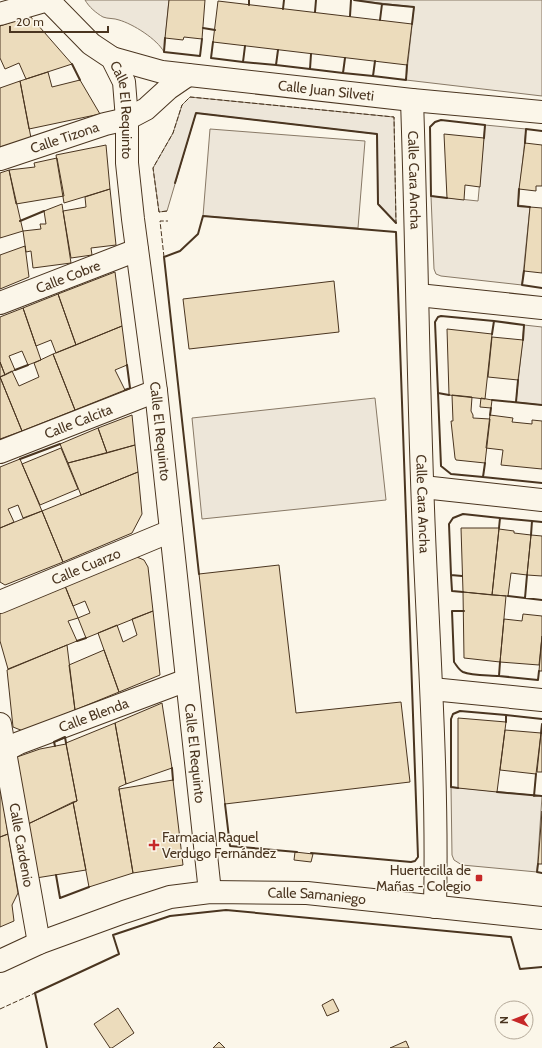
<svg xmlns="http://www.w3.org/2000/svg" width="542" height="1048" font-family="Cabin,sans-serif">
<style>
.green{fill:#ede6d9;stroke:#887966}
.building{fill:#ecdcbc;stroke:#4a3520}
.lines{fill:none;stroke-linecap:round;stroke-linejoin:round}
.minor-casing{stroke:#4a3520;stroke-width:24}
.tertiary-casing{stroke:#4a3520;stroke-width:24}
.minor{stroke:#fbf6e9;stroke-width:22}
.tertiary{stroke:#fbf6e9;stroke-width:22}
.fence{stroke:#4a3520;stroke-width:1;stroke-dasharray:5 2;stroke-linecap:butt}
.wall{stroke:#4a3520;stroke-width:2}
.poi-dot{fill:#c62828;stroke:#fbf6e9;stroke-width:1.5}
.labels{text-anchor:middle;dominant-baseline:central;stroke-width:3;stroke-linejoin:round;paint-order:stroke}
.street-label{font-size:14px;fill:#4a3520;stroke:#fbf6e9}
.poi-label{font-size:14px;fill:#4a3520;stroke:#fbf6e9;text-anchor:start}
</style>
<rect width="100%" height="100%" fill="#fbf6e9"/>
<path class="green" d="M85 0H169L164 52C157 39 133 24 119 20 114 18 108 19 103 17 96 13 89 7 85 0Z
M354 0H542V96L406 80 414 7Z
M190 97 394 117 396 223 378 204 377 134 196 113 167 211 159 212 153 168 173 133 182 105Z
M485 125 526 129 518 205 530 207 522 285 441 276 436 274 434 269 431 196 478 201Z
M210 129 365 141 358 228 203 216Z
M524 325 542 327V405L516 402Z
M375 398 386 500 202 519 192 418Z
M451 787 542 796 537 872 462 865 454 860 452 855Z"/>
<path class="building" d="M169 0H205L202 39 184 37 183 40 165 38Z
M218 1 412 24 407 65 213 42Z
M29 16H30L72 64 26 79 19 63 5 69 0 58V26Z
M48 72 52 87 80 80 100 114 29 129 20 81Z
M20 81 31 138 0 147V88Z
M444 134 484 138 480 187 465 185 464 200 447 198Z
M525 143 542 145V186H536V191L519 189Z
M106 145 110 189 64 203 56 155Z
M57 158 64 196 16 204 9 170 35 167 34 163Z
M9 170 23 231 0 238V173Z
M110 189 116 245 91 248 92 255 71 258 63 211 86 207 85 197Z
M62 204 71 263 33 268 31 251 26 252 23 231 41 229 40 224H46L44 211Z
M530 207 542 208V273L524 271Z
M25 246 29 277 0 289V255Z
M115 272 122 326 76 345 58 294Z
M334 281 339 332 189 349 183 299Z
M58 294 76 345 56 353 51 340 36 346 23 308Z
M23 308 41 360 28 365 22 351 9 356 15 370 5 375 0 362V317Z
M122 326 127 365 115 370 125 390 75 410 53 354Z
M447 329 492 334 485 399 449 395Z
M492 337 523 340 518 380 488 377Z
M53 354 75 410 22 431 0 377 12 371 19 386 39 377 34 363Z
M0 362 5 375 0 377Z
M0 377 22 431 0 439Z
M452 395 472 397 471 411 473 415V418L490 419 485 463 456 460 455 458 451 421H453Z
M481 398 492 400 491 408 480 407Z
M132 415 135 445 107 453 98 428Z
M490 415 513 418 512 422 532 424V420L542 421V469L501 465 503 450 486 448Z
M98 428 107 453 68 463 60 444Z
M135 445 138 472 81 495 68 463Z
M61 448 78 489 40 505 22 464Z
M20 459 42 511 23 518 18 505 8 509 14 522 0 528V467Z
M138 472 142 514 132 533 63 562 42 511Z
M42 511 63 562 5 585 0 582V528Z
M461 528H499L492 595 463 592Z
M499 529 514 531V533L531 535 527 575 511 573 508 596 492 595Z
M531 535 542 536V576L527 575Z
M137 557 144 560 148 567 153 611 86 638 78 618 90 613 85 601 73 606 65 586Z
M279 565 296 713 401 702 410 782 225 804 199 574Z
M65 586 78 618 68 621 77 641 8 669 0 641V613Z
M463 592 506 596 500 662 464 658Z
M153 611 160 675 119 692 98 633 117 625 123 642 137 635 132 619Z
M523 614 542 616V636L539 665 500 662 504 619 522 621Z
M542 636V671H539Z
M67 645 75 710 23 731 13 727 7 670Z
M104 650 119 692 75 710 69 665Z
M162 703 172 768 126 784 115 723Z
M458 718 506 722 497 792 458 788Z
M115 723 126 784 119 787V789L133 873 89 887 73 802 77 801 66 743Z
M505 730 541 733 536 774 500 770Z
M541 733 542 734V772H537Z
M66 744 77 801 28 824 17 757 40 749Z
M173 780 183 865 133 873 119 789Z
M0 783 8 834 0 837Z
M73 802 86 870 36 878 28 824Z
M542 811V864H538Z
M8 834 18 893 12 905 14 921 0 927V837Z
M295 852 313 854 311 862 294 860Z
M333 999 339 1011 327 1016 322 1005Z
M118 1008 134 1033 112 1048H110L94 1024Z
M406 1041 409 1048H390Z
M219 1042 225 1048H213Z"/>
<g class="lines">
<defs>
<g id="minor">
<path id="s1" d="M48 0 91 44 112 58 124 82 127 119V163L133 219 156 391 210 892"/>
<path d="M0 14 48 0"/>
<path id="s2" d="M112 58 162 72 412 100 542 112"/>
<path id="s3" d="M412 100C417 245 418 390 424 534 429 658 438 782 435 907"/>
<path id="s4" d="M0 159 105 124 127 119 146 109 169 88 188 75"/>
<path d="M418 295 542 308"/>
<path id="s5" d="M0 303 137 250"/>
<path id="s6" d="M0 452 156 391"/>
<path d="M423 487 542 500"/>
<path id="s7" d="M0 602 171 531"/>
<path d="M432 689 542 700"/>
<path id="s8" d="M0 724 39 943"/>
<path id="s9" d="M0 753 19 743 187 680"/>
</g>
<g id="tertiary">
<path id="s10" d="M0 961 39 943 124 912 170 897 210 892 307 893 542 918"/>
</g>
</defs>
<use href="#minor" class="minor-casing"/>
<use href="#tertiary" class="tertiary-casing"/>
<use href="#minor" class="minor"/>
<use href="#tertiary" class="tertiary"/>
<path class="fence" d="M167 211 159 212 153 168 173 133 182 105 190 97 394 117 396 223
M164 257 160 221H168
M0 1009 35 993"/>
<path class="wall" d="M354 0 382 4
M249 5V0
M283 9 284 0
M315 12 316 0
M350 16 351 0
M380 20 382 4 414 7 412 24
M203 28 215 30
M165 38 164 52 200 56 202 39
M213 42 211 58 243 62 245 46
M278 50 276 65 310 69 311 54
M243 62 276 65
M72 64 80 80
M310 69 343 73 345 58
M343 73 373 76 375 61
M373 76 406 80 407 65
M525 143 526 129 542 131
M175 183 196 113 377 134 378 204 396 223
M519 189 518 206 530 207
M447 198 431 196 430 127 435 122 441 120 485 125 484 138
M20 221 44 211
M524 271 522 285 542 288
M494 321 524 325 523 340
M15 370 28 365
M125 390 130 388 127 365
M438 393 435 322 438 317 441 316 494 321 492 334
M449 395 438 393 441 466 451 474 483 477
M492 400 542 405
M516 402 518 380
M490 415 491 408
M20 459 60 444
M485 463 483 477 542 483
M499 528 500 518 532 521
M531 535 532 521 542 522
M199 574 164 257 180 251 198 234 203 216 396 232 418 857 415 861 411 862 311 853
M451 575 452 591 463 592
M462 576 451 575 449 524 453 518 463 514 500 518
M508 596 542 600
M525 598 527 575
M464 611H452L454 662C457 666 459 670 463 672 472 676 489 675 499 676L500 662
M77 641 86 638
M499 676 538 680 539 671
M506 722V715L542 719
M541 733 542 724
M55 746 54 742 65 737 66 743
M172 768 173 780
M458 788 451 787V719L453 714 460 711 506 715
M497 792 542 796
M534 796 536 774
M225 804 230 846 297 852
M538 864 537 872 542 873
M56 875 60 898 89 887
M47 1048 35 993 119 954 113 935 170 916 226 910 511 937 520 969 542 967"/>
</g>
<g class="poi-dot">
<path d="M152 839h4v4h4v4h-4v4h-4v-4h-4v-4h4z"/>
<rect x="475" y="874" width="8" height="8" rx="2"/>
</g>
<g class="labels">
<g class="street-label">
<text stroke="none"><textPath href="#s2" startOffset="217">Calle Juan Silveti</textPath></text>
<text stroke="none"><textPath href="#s1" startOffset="141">Calle El Requinto</textPath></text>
<text stroke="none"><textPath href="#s4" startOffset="68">Calle Tizona</textPath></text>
<text stroke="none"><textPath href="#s3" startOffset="80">Calle Cara Ancha</textPath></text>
<text stroke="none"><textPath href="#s5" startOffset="73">Calle Cobre</textPath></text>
<text stroke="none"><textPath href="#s6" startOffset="84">Calle Calcita</textPath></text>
<text stroke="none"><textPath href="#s1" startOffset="465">Calle El Requinto</textPath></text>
<text stroke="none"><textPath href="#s3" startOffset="404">Calle Cara Ancha</textPath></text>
<text stroke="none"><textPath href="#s7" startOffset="93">Calle Cuarzo</textPath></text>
<text stroke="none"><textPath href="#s9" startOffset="101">Calle Blenda</textPath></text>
<text stroke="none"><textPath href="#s1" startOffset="789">Calle El Requinto</textPath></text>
<text stroke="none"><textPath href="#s8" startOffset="123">Calle Cardenio</textPath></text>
<text stroke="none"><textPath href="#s10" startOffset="329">Calle Samaniego</textPath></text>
</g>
<g class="poi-label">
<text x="162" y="837">Farmacia Raquel<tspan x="162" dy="16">Verdugo Fernández</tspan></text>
<text x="471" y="870" text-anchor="end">Huertecilla de<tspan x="471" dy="16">Mañas - Colegio</tspan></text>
</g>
</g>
<g transform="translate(514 1020) rotate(270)"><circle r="19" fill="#fbf6e9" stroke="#b4a999"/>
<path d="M0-3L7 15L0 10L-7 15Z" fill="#c62828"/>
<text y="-6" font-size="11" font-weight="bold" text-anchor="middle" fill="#4a3520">N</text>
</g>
<path d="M10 26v6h98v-6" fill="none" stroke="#4a3520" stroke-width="2"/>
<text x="16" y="26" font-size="12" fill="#4a3520" stroke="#fbf6e9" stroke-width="3" paint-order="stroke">20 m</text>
</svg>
